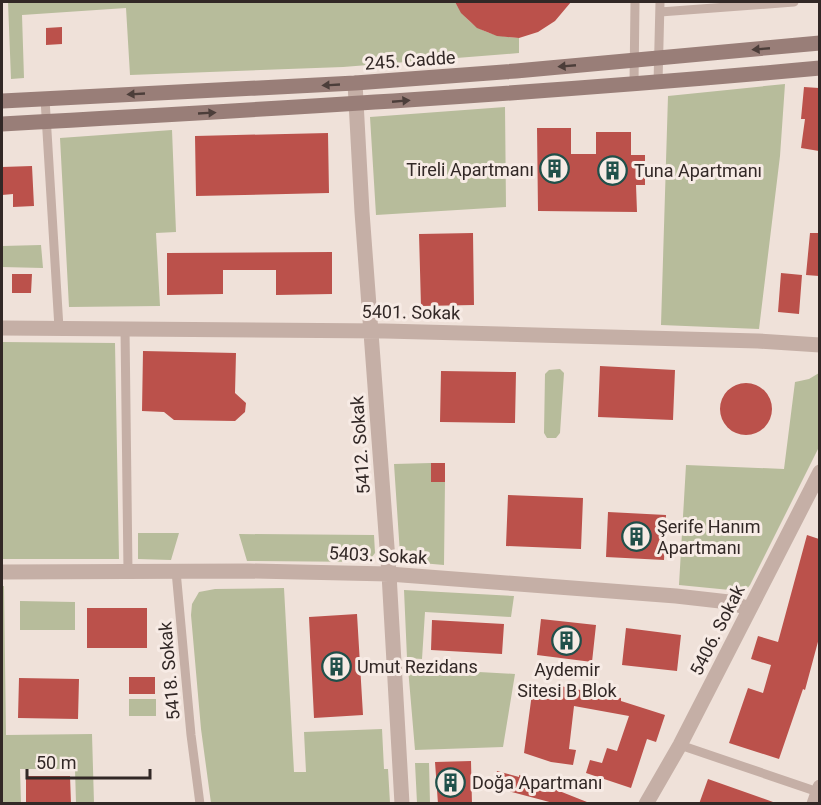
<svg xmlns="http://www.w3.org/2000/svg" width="821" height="805" font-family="Roboto,sans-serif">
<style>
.green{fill:#b7bc9b}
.building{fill:#bb514b}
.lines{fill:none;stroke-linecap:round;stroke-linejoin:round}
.lane{stroke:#c5afa6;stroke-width:9}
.street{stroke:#c5afa6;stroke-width:15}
.secondary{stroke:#997e78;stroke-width:15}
.oneway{fill:#4c3e3a}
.labels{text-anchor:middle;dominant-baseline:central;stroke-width:6;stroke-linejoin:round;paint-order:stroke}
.street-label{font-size:18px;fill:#322826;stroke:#f7ebe5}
.poi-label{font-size:18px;fill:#322826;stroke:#f7ebe5;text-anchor:start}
</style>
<rect width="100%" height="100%" fill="#efe1d9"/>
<path class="green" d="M8 2H455C470 29 489 36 519 38V53L343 67 130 75 126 8 22 15 24 78 11 79Z
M785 84 780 156 759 329 661 325 668 96Z
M505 107 506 207 376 215 370 117Z
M172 130 176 232 156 233 160 306 69 307 60 138Z
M41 245 43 268 2 267V246Z
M2 342 115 343 119 559H2Z
M560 369 564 373 560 433 556 438H547L544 433 545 374 549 370Z
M819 373V447L750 585 746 590 740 591 679 585 686 465 784 469 795 382 809 379Z
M431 463V481L445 482 444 565 410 562 400 554 394 464Z
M138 533H179L171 560 138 559Z
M239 534 374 535 375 553 368 562 247 561Z
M2 586H4L6 735 92 734 94 803H76L75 769H20L21 803H2Z
M284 588 294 772H306L304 732 382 729 384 769H388L390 803H211L201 729 191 615 192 604 199 592 215 589Z
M404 590 514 596 511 617 425 612 422 659 407 658Z
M20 601 75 602V630H20Z
M408 668 515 674 503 747 415 750Z
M129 699H156V716H129Z
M415 763H429L430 803H417Z"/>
<path class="building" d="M455 2H571L555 21 538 32 519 38 497 36 477 28 461 13Z
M62 27V44L46 45V28Z
M804 87 819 88V151L801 148 805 119H801Z
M537 128H571V154H596V132H631V155H645V185H636L637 212 538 211Z
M328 133 329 193 196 196 195 136Z
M32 166 34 206 13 207V194L2 195V167Z
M473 233 474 305 421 306 419 234Z
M810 233H819V276L806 275Z
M332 252V294L276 295V270H223V294L167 295V253Z
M781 273 802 275 799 314 778 312Z
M12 274H32L31 293H12Z
M143 351 236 353 235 393 246 403 245 412 235 421 174 420 164 412 142 411Z
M600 366 675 370 673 420 598 417Z
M441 371 516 372 515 423 440 422Z
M720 409a26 26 0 1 1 52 0a26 26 0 1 1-52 0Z
M431 463H445V482H431Z
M508 495 583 498 581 549 506 546Z
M608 512 666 515 664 560 606 557Z
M807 535 819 539V638L805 690 803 689 779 759 729 743 748 688 763 693 771 665 751 659 758 636 778 642Z
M87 608H147V648H87Z
M357 614 363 715 314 718 309 617Z
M541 619 596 625 592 662 537 655Z
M432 620 504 624 502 654 431 650Z
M626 628 681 635 677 671 622 665Z
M129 677H155V694H129Z
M19 678 79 679 78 719 18 718Z
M555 685 621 698V701L665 715 656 742 647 739 631 788 586 773 590 760 602 763 607 748 617 751 629 716 574 706 569 749 576 750 573 765 551 762 524 753 533 686 554 689Z
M471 761 472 804H438L435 762Z
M497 771 519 777V775L592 804H557L493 787Z
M26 776H70L71 804H26Z
M708 779 773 802V804H699Z"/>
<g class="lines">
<path class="lane" d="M660 12 794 2
M658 83 660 2
M634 84 635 2
M45 99 59 328
M125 328 128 571
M176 571 191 735 200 804
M680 745 818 792"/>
<path class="street" d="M355 83 362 212 389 574 402 804
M2 328 385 331 758 341 820 345
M2 572 249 571 389 574 676 596 729 602 750 609
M646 804 680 745 820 472
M814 804 820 787"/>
<path class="secondary" d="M2 101 355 83 516 71 820 43
M2 124C275 109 547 93 820 68"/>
</g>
<defs><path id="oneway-solid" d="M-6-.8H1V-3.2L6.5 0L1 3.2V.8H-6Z" transform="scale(1.5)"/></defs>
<g class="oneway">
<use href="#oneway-solid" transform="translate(761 49) rotate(175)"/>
<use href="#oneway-solid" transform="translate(567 66) rotate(175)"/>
<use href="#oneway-solid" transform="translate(331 85) rotate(177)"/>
<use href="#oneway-solid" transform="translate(136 94) rotate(177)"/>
<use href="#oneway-solid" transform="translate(401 101) rotate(-5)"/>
<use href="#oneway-solid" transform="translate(207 113) rotate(-3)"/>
</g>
<defs>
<symbol id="building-ring" viewBox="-11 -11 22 22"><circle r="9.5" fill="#f7ebe5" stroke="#20504a" stroke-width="1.5"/><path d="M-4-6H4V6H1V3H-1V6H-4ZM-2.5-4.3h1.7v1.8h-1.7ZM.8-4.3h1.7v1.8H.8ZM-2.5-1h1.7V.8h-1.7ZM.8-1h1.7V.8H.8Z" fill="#20504a"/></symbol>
</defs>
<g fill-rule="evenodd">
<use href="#building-ring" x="538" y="152" width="33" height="33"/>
<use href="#building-ring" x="596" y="154" width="33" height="33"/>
<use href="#building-ring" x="620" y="520" width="33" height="33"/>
<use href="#building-ring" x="550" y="624" width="33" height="33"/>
<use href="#building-ring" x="320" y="650" width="33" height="33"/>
<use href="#building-ring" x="434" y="766" width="33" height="33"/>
</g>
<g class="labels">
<g class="street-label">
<text transform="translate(410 60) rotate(-4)">245. Cadde</text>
<text transform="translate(411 312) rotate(1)">5401. Sokak</text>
<text transform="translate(360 445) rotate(-94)">5412. Sokak</text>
<text transform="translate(378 555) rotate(3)">5403. Sokak</text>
<text transform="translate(717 630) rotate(-63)">5406. Sokak</text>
<text transform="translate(169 671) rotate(-95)">5418. Sokak</text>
</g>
<g class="poi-label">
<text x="534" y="169" text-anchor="end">Tireli Apartmanı</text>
<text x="634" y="170">Tuna Apartmanı</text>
<text x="657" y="526">Şerife Hanım<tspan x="657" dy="21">Apartmanı</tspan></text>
<text x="357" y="666">Umut Rezidans</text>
<text x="567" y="669" text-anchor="middle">Aydemir<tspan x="567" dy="21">Sitesi B Blok</tspan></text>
<text x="472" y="782">Doğa Apartmanı</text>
</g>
</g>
<rect width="821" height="805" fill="none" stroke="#322826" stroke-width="6"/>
<path d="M27 769v9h123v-9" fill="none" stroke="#322826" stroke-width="3"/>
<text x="36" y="769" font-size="18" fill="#322826" stroke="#f7ebe5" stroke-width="4.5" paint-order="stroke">50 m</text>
</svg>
